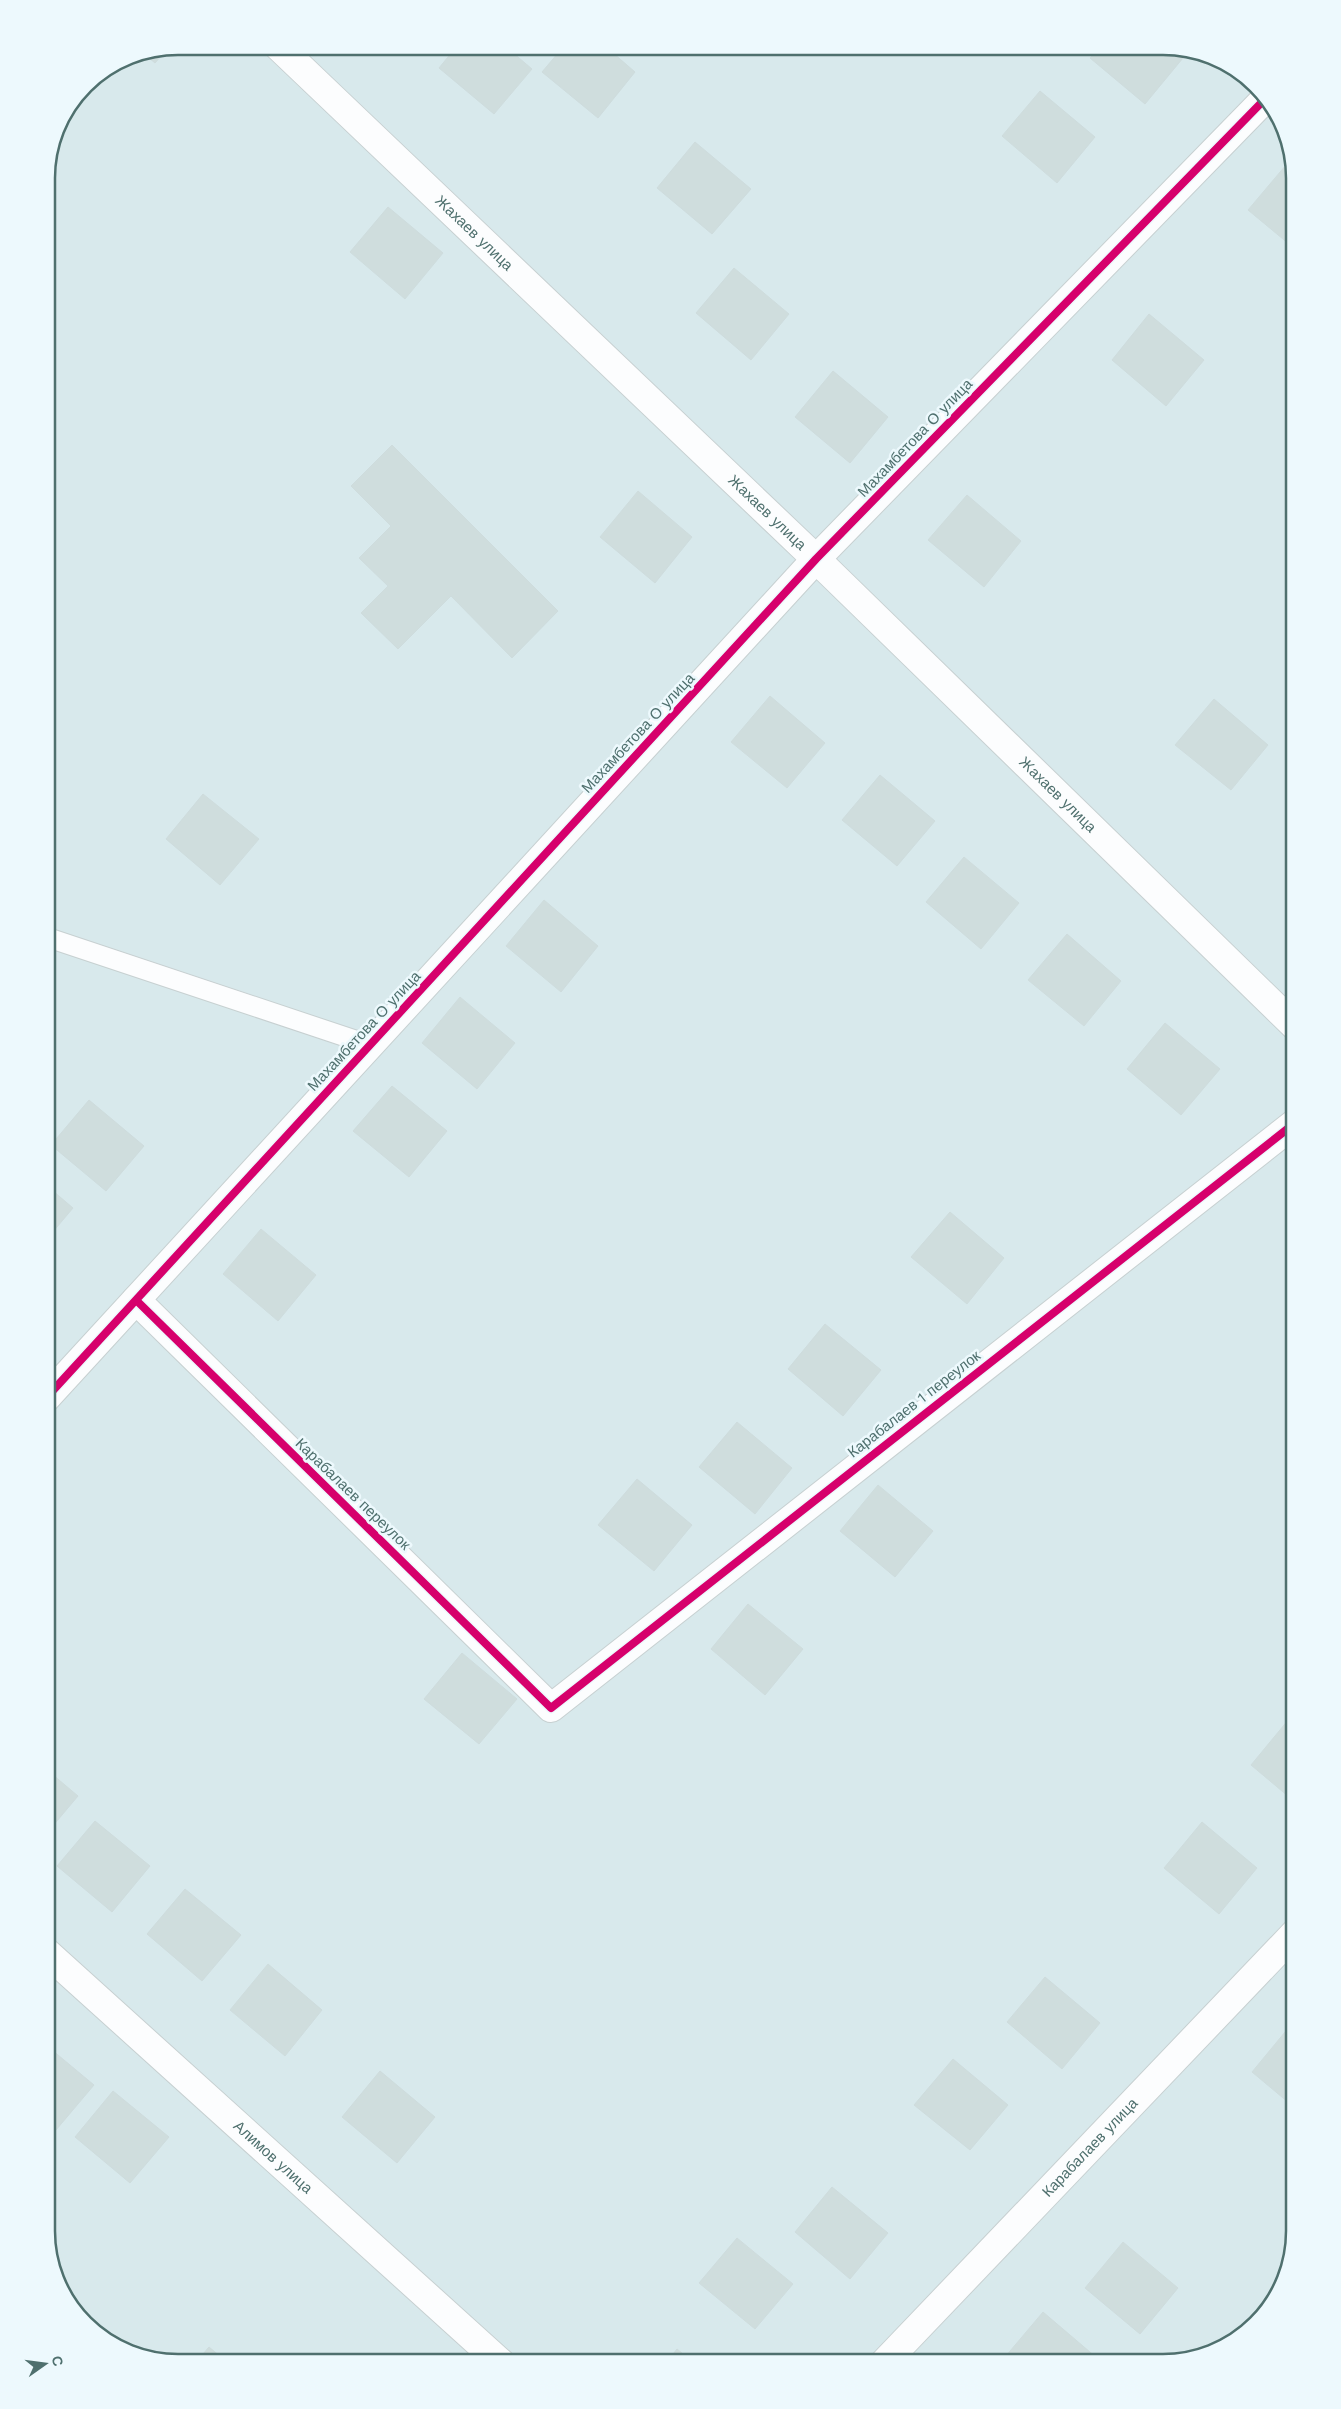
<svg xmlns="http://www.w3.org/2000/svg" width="1341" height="2409" font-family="'Work Sans',sans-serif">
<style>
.residential{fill:#d8e9ec}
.building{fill:#cfdddd;stroke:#cedcdd}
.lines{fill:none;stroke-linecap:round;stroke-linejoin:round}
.lane-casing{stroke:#c7d0d1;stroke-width:21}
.street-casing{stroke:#c7d0d1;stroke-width:30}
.lane{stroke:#fcfdfe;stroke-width:19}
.street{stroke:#fcfdfe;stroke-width:28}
.cycleway-casing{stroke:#edf9fd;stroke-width:11}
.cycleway{stroke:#d6006c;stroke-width:8}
.labels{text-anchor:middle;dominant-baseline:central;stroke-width:5;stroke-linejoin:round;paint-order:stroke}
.street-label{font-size:15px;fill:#4f706e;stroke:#edf9fd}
.rim{fill:none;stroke:#4f706e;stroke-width:2.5}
</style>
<rect width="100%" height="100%" fill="#ebf3f5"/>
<path class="residential" d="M178 46 1172 47 1243 73 1285 127 1295 178V2231L1272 2304 1214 2353 1163 2363 170 2362 105 2340 56 2282 46 2231 47 170 56 127 85 85 128 56Z"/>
<path class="building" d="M457 46H505L532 69 494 114 439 68Z
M564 46H605L635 72 598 118 542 72Z
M1100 47H1169L1183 58 1145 104 1090 58Z
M168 48 155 63 143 53Z
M1040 91 1095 137 1057 183 1002 136Z
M695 142 751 189 712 234 657 188Z
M1286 165 1293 171 1295 178V249L1248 210Z
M388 207 443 253 405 299 350 252Z
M734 268 789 314 751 360 696 313Z
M1149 314 1204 360 1166 406 1112 360Z
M833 371 888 417 850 463 795 417Z
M392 445 558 611 512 658 451 596 398 649 361 613 388 586 359 558 391 526 351 486Z
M638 491 692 537 655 583 600 537Z
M967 495 1021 541 984 587 928 540Z
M770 696 825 743 787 788 731 742Z
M1214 699 1268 745 1231 790 1175 745Z
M880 775 935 821 897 866 842 820Z
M203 794 259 839 220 885 166 839Z
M964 857 1019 903 981 949 926 902Z
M544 900 598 946 561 992 506 946Z
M1067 934 1121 981 1084 1026 1028 980Z
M460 997 515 1043 477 1089 422 1043Z
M1165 1023 1220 1069 1181 1115 1127 1069Z
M392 1086 447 1131 409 1177 353 1131Z
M89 1100 144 1146 106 1191 51 1145Z
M46 1185 73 1208 46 1240Z
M950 1212 1004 1258 967 1304 911 1257Z
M261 1229 316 1275 278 1321 223 1274Z
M825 1324 881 1370 843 1416 788 1369Z
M737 1422 792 1468 755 1514 699 1467Z
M637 1479 692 1525 654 1571 598 1525Z
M878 1485 933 1531 895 1577 840 1531Z
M748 1604 803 1649 765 1695 711 1649Z
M462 1653 517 1699 479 1744 424 1699Z
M1289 1719 1295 1724V1802L1251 1765Z
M46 1769 78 1796 46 1834Z
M95 1821 150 1866 112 1912 57 1866Z
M1202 1822 1257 1868 1219 1914 1164 1868Z
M185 1889 241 1935 202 1981 147 1934Z
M268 1964 322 2010 285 2056 230 2010Z
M1045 1977 1100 2023 1062 2069 1007 2022Z
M1290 2026 1295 2030V2108L1252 2072Z
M46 2045 94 2085 56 2130 46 2122Z
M953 2059 1008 2105 970 2150 914 2105Z
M380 2071 435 2117 397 2163 342 2117Z
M113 2091 169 2137 130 2183 75 2137Z
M832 2187 888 2233 850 2279 795 2232Z
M737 2238 793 2284 755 2329 699 2283Z
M1123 2242 1178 2288 1140 2334 1085 2288Z
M1043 2312 1097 2358 1093 2363H1011L1005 2357Z
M209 2347 227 2362H196Z
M677 2349 694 2363H666Z"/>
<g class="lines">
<defs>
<path id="lane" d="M46 937 370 1045"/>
<g id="street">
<path id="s1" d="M278 46 816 559 1295 1026"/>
<path d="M136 1300 551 1708 1295 1123"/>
<path d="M46 1398 816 559 1264 100"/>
<path id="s2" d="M46 1952 501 2363"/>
<path id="s3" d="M884 2363 1295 1933"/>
</g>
</defs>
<use href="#lane" class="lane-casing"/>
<use href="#street" class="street-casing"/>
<use href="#lane" class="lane"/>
<use href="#street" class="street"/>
<defs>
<path id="cycleway" d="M136 1300 551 1708 1295 1123
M46 1398 816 559 1264 100"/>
</defs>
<use href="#cycleway" class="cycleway-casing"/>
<use href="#cycleway" class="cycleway"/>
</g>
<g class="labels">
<g class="street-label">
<text stroke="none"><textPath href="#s1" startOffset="271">Жахаев улица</textPath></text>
<text transform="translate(915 438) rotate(-46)">Махамбетова О улица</text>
<text stroke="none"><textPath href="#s1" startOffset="676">Жахаев улица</textPath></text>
<text transform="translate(638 733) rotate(-47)">Махамбетова О улица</text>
<text stroke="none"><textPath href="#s1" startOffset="1081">Жахаев улица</textPath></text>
<text transform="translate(364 1031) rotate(-47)">Махамбетова О улица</text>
<text transform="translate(914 1404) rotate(-38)">Карабалаев 1 переулок</text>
<text transform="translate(353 1494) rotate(44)">Карабалаев переулок</text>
<text stroke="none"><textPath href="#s3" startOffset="298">Карабалаев улица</textPath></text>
<text stroke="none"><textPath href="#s2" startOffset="306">Алимов улица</textPath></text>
</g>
</g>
<path d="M0 0H1341V2409H0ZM178 55H1163A123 123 0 0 1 1286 178V2231A123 123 0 0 1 1163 2354H178A123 123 0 0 1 55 2231V178A123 123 0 0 1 178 55Z" fill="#edf9fd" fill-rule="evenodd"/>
<path class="rim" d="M178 55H1163A123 123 0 0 1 1286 178V2231A123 123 0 0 1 1163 2354H178A123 123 0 0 1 55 2231V178A123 123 0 0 1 178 55Z"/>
<g transform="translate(45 2364) rotate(76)" stroke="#edf9fd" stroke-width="4" paint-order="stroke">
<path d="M0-4L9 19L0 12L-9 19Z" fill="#4f706e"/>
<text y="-8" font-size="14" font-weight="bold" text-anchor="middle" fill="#4f706e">С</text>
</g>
</svg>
